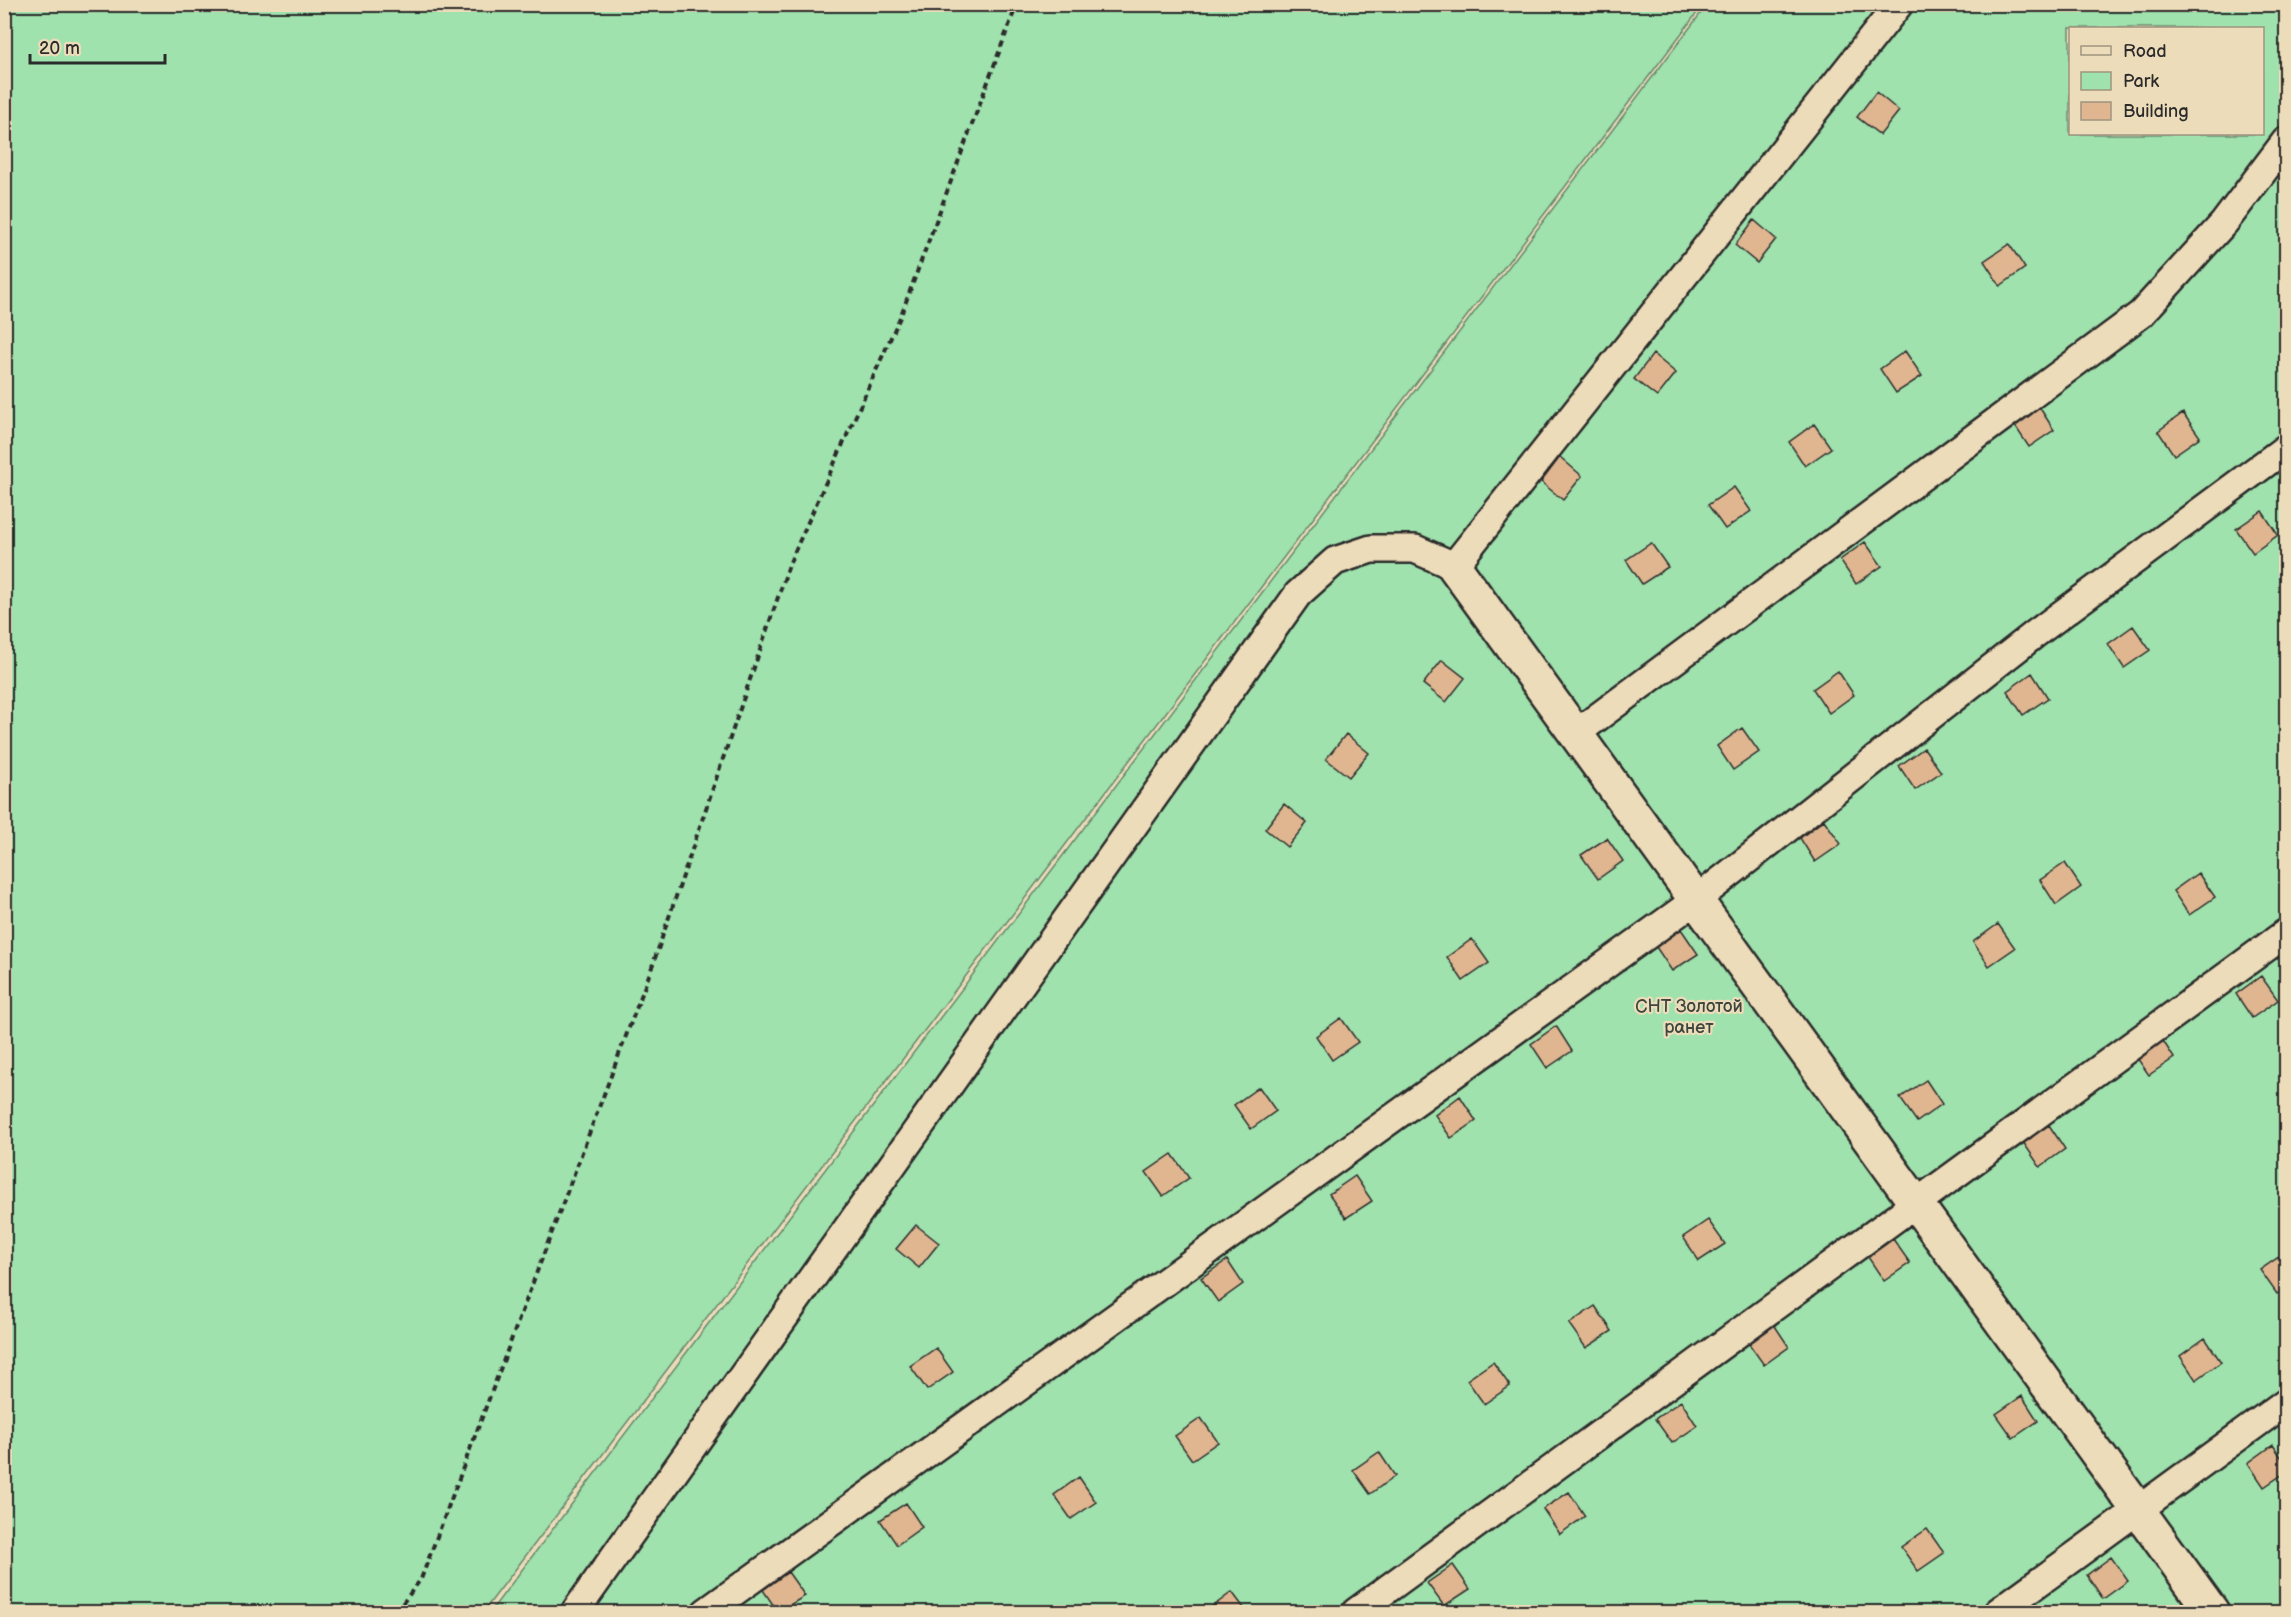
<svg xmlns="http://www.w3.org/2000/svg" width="2291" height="1617" font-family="'Balsamiq Sans',sans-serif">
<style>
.green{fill:#9fe2ad;stroke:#65866c;stroke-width:1.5;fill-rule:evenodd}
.building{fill:#dfb690;stroke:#2b2b2b;stroke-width:1.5}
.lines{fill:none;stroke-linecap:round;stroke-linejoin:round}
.service-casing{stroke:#2b2b2b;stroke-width:32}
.minor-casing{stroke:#2b2b2b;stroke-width:38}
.path{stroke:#2b2b2b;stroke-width:4;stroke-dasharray:6 4.5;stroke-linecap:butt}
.service{stroke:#eddcb9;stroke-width:27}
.minor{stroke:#eddcb9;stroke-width:33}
.labels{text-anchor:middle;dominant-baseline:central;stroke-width:4.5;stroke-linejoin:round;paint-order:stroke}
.park-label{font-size:18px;fill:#3c463e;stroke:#eddcb9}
</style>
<rect width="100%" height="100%" fill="#eddcb9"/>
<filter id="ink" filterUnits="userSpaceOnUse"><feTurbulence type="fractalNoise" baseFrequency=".0167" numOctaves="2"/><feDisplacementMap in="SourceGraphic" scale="12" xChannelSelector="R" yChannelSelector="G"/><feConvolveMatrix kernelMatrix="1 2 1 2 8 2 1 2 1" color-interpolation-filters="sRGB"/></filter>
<g filter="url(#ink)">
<path class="green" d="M5 4H1703V5L483 1612H5Z
M1707 5H2286V1612H490ZM2070 28H2262V134H2070Z"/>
<path class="building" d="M1876 92 1899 111 1880 135 1857 117Z
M1754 220 1776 239 1757 263 1735 245Z
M2009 244 2025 268 2000 286 1984 261Z
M2286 349V363L2280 353Z
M1905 351 1922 376 1896 393 1880 369Z
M1653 354 1676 373 1657 397 1634 379Z
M2038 405 2054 430 2029 447 2013 423Z
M2183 413 2200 437 2174 455 2158 431Z
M1814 424 1831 448 1805 466 1789 442Z
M1560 457 1582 476 1563 500 1541 482Z
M1734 487 1751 511 1725 529 1708 505Z
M2262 511 2278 535 2253 553 2236 529Z
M1865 542 1882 566 1856 584 1840 560Z
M1651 543 1668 567 1642 584 1626 560Z
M2133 626 2150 650 2124 668 2108 644Z
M1442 660 1465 678 1446 702 1423 684Z
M1838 671 1854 695 1829 713 1813 689Z
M2032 673 2048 698 2023 715 2007 691Z
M1742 728 1759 752 1733 770 1717 746Z
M1346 734 1369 753 1349 777 1326 759Z
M1924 748 1941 772 1915 790 1899 766Z
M1284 804 1307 823 1287 847 1265 829Z
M1824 820 1841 844 1815 862 1800 838Z
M1607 838 1623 861 1598 879 1581 855Z
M2065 863 2081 887 2056 905 2040 880Z
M2198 873 2215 897 2189 915 2173 891Z
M1998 924 2015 948 1989 966 1973 942Z
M1681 929 1698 954 1672 971 1656 947Z
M1472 939 1489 963 1463 981 1447 957Z
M2261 976 2278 1000 2252 1018 2236 994Z
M1341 1018 1358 1042 1332 1060 1316 1036Z
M1556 1026 1572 1051 1547 1068 1531 1044Z
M2158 1033 2174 1058 2149 1075 2132 1051Z
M1926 1080 1942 1104 1917 1122 1900 1098Z
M1259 1087 1276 1111 1251 1129 1234 1105Z
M1460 1096 1476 1121 1451 1138 1435 1115Z
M2049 1125 2065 1149 2040 1167 2023 1142Z
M1172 1154 1189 1178 1163 1196 1146 1172Z
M1355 1176 1372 1201 1346 1218 1329 1194Z
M1708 1220 1725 1244 1699 1261 1683 1237Z
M916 1225 939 1243 919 1268 896 1249Z
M1893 1239 1910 1263 1884 1281 1868 1257Z
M2286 1252V1288L2277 1294 2260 1270Z
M1227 1260 1243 1284 1218 1302 1201 1278Z
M1595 1306 1612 1331 1586 1348 1569 1324Z
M1773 1323 1789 1347 1764 1365 1747 1341Z
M2205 1338 2221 1362 2196 1380 2180 1356Z
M936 1348 953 1372 927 1390 910 1366Z
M1493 1362 1510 1386 1484 1404 1467 1380Z
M2022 1396 2038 1421 2013 1438 1996 1414Z
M1681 1401 1697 1426 1672 1443 1655 1419Z
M1201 1418 1218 1442 1192 1460 1175 1436Z
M2273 1445 2286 1464V1472L2264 1487 2248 1463Z
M1379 1452 1395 1476 1370 1494 1353 1470Z
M1079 1477 1096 1502 1071 1519 1054 1495Z
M1569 1492 1585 1516 1560 1534 1543 1509Z
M906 1503 922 1527 897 1545 880 1520Z
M1927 1529 1944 1553 1918 1571 1901 1547Z
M2111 1557 2128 1581 2103 1599 2087 1575Z
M1453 1565 1470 1589 1444 1606 1427 1583Z
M788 1572 805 1596 778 1612 763 1590Z
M1232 1592 1247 1612H1210L1208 1610Z"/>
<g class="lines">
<defs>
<path id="service" d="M1575 734 2141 314 2224 223 2286 141
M575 1612 1298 594 1335 561 1371 549H1415L1454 566 1899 4
M706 1612 1696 900 2035 634 2286 448
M1356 1612 2286 933
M1998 1612 2286 1402"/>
<path id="minor" d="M1454 566 2212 1612"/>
</defs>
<use href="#service" class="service-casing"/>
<use href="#minor" class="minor-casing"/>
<path class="path" d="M396 1612 421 1579 652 967 790 562 901 315 1017 4"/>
<use href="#service" class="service"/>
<use href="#minor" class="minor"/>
</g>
</g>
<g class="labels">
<g class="park-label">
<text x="1689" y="1006">СНТ Золотой<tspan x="1689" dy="21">ранет</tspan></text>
</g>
</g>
<rect width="2291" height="1617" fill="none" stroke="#eddcb9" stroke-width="24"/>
<rect x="12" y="12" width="2267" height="1593" fill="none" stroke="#2b2b2b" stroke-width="2" filter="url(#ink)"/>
<rect x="2069" y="27" width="195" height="108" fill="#eddcb9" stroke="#9f9580" stroke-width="1.5"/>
<rect x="2081" y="46" width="30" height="9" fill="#eddcb9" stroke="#9f9580" stroke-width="1.5"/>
<text x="2123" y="57" font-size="18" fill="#2b2b2b">Road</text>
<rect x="2081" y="72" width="30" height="18" fill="#9fe2ad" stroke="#9f9580" stroke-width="1.5"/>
<text x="2123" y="87" font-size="18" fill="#2b2b2b">Park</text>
<rect x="2081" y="102" width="30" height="18" fill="#dfb690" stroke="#9f9580" stroke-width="1.5"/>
<text x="2123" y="117" font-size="18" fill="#2b2b2b">Building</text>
<path d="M30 54v9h135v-9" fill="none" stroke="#2b2b2b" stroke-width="3"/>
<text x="39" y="54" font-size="18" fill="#2b2b2b" stroke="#eddcb9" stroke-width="4.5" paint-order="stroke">20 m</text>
</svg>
